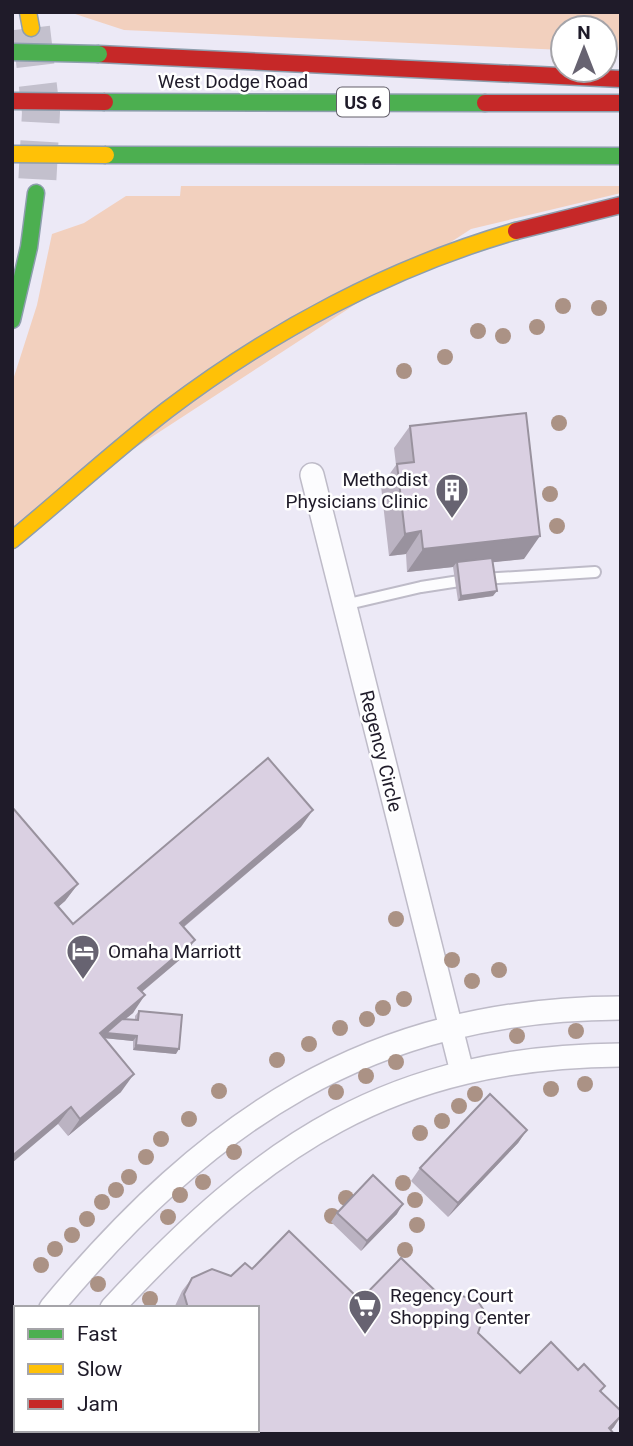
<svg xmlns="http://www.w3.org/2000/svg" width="633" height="1446" font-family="Roboto,sans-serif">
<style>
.green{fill:#f2d0be}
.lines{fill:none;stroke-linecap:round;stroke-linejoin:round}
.highway-tunnel{stroke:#c3c0cd;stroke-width:38;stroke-dasharray:38 19;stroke-linecap:butt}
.lane-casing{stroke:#bebbc8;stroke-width:14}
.street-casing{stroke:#bebbc8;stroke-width:26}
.fast-casing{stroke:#8d9ead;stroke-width:19}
.slow-casing{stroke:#8d9ead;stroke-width:19}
.jam-casing{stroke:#8d9ead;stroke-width:19}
.lane{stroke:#fcfcfe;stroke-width:10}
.street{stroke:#fcfcfe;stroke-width:23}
.fast{stroke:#4caf50;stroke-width:16}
.slow{stroke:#ffc107;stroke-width:16}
.jam{stroke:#c62828;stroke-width:16}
.fast-bridge-casing{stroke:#8d9ead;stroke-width:19;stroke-linecap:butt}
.slow-bridge-casing{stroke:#8d9ead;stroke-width:19;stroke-linecap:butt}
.jam-bridge-casing{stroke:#8d9ead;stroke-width:19;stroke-linecap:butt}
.fast-bridge{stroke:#4caf50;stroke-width:16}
.slow-bridge{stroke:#ffc107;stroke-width:16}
.jam-bridge{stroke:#c62828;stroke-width:16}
.tree{fill:#ab9285}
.wall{fill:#bbb3c2}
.shaded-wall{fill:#99929e}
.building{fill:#dad0e2;stroke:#99929e;stroke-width:2}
.labels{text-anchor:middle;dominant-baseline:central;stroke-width:5;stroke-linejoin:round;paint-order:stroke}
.shield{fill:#fff;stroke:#625f69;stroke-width:2}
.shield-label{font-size:18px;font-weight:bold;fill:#1f1b29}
.street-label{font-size:19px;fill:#1f1b29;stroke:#fff}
.poi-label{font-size:19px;fill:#1f1b29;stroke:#fff;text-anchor:start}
</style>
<rect width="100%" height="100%" fill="#ece9f6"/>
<path class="green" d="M69 12H621V50H605V28H563V50L124 30Z
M181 186H621V193L471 229 12 528V383L37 305 52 234 84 223 126 196H180Z"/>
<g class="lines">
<path class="highway-tunnel" d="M31 28 41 112 37 187"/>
<defs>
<path id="lane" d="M482 579 595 572
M344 605 421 587 466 580"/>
<path id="street" d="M312 475 462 1072
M51 1308C208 1120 368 1009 621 1008
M112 1308C264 1144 390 1057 621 1055
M12 1360 16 1355
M25 1434 26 1430"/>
<path id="fast" d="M105 102 485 103
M106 155 621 156
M12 320 29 247 36 193"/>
<path id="slow" d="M28 12 31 28
M12 540C64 497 114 451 167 410 271 331 391 267 516 231"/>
<path id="jam" d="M99 54 621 79
M485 103H621
M516 231 621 205"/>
</defs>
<use href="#lane" class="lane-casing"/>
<use href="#street" class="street-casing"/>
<use href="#fast" class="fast-casing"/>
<use href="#slow" class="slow-casing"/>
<use href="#jam" class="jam-casing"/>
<use href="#lane" class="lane"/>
<use href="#street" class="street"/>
<use href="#fast" class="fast"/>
<use href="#slow" class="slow"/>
<use href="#jam" class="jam"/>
<defs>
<path id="fast-bridge" d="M12 52 99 54"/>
<path id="slow-bridge" d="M12 154 106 155"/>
<path id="jam-bridge" d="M12 101 105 102"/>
</defs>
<use href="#fast-bridge" class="fast-bridge-casing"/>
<use href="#slow-bridge" class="slow-bridge-casing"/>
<use href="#jam-bridge" class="jam-bridge-casing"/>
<use href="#fast-bridge" class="fast-bridge"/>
<use href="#slow-bridge" class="slow-bridge"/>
<use href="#jam-bridge" class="jam-bridge"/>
</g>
<g class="tree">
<circle cx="563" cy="306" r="8"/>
<circle cx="599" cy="308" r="8"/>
<circle cx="537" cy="327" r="8"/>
<circle cx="478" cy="331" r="8"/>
<circle cx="503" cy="336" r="8"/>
<circle cx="445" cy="357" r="8"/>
<circle cx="404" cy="371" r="8"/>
<circle cx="559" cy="423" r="8"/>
<circle cx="550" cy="494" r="8"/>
<circle cx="557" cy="526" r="8"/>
<circle cx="396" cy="919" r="8"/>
<circle cx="452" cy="960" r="8"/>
<circle cx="499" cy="970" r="8"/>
<circle cx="472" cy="981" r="8"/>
<circle cx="404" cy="999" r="8"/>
<circle cx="383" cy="1008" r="8"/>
<circle cx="367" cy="1019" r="8"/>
<circle cx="340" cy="1028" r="8"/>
<circle cx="576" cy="1031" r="8"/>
<circle cx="517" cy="1036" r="8"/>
<circle cx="309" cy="1044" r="8"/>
<circle cx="277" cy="1060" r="8"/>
<circle cx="396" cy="1062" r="8"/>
<circle cx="366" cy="1076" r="8"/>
<circle cx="585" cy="1084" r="8"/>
<circle cx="551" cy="1089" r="8"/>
<circle cx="219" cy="1091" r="8"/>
<circle cx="336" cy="1092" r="8"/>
<circle cx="475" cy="1094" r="8"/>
<circle cx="459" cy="1106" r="8"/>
<circle cx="189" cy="1119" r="8"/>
<circle cx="442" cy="1121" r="8"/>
<circle cx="420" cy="1133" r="8"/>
<circle cx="161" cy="1139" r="8"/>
<circle cx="234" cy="1152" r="8"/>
<circle cx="146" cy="1157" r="8"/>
<circle cx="129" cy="1177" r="8"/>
<circle cx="203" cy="1182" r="8"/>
<circle cx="403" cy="1183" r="8"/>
<circle cx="116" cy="1190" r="8"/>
<circle cx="180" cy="1195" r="8"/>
<circle cx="346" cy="1198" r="8"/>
<circle cx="415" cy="1200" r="8"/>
<circle cx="102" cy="1202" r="8"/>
<circle cx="332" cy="1216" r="8"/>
<circle cx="168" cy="1217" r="8"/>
<circle cx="87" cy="1219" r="8"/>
<circle cx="417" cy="1225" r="8"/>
<circle cx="72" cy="1235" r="8"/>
<circle cx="55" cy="1249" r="8"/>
<circle cx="405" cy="1250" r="8"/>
<circle cx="41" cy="1265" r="8"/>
<circle cx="98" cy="1284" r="8"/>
<circle cx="150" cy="1299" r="8"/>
</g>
<path class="wall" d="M410 426 524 559 493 562V596L458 601 453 567 407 572 406 554 389 556 381 486 396 465 394 448Z
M12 807 78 884 65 901 58 907 73 924 301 827 184 927 183 957 142 992 133 1013 124 1020H135V1016L139 1011 176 1054 133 1050V1041L104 1038 121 1092 68 1136 58 1124Z
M527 1130 518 1143 448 1217 411 1181 420 1168Z
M337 1213 397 1214 361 1251 331 1222Z
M252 1269 478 1333 520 1373 578 1370 605 1386 601 1391 614 1427 611 1430 614 1434H126L128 1430H257V1308H174L182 1291 192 1278 231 1276Z"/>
<path class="shaded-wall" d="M421 531 406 554 389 556 405 534Z
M540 536 524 559 457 566V562L453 567 407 572 423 549Z
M497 591 493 596 458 601 461 596Z
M313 810 301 827 168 940 180 923Z
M78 884 65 901 43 920 55 903Z
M195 940 183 957 126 1005 138 988Z
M145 995 133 1013 108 1033 137 1036 133 1041 103 1038 100 1033Z
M136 1045 179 1049 176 1054 133 1050Z
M134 1074 121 1092 68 1136 80 1119Z
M71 1107 58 1124 12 1163V1156Z
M527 1130 518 1143 448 1217 458 1203Z
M403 1204 397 1214 361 1251 367 1241Z
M621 1416 614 1427 607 1434 609 1428Z"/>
<path class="building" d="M526 413 540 536 423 549 421 531 405 534 397 464 414 462 410 426Z
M492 558 497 591 461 596 457 562Z
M268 758 313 810 180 923 195 940 138 988 145 995 100 1033 134 1074 80 1119 71 1107 12 1156V807L78 884 55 903 73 924Z
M139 1011 182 1015 179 1049 136 1045 137 1036 106 1033 122 1019 138 1020Z
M490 1094 527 1130 458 1203 420 1168Z
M373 1175 403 1204 367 1241 337 1213Z
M289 1231 360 1300 401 1258 447 1302 462 1296 477 1300 485 1312 478 1333 520 1373 551 1342 578 1370 584 1364 605 1386 600 1391 621 1411V1416L609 1428 614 1434H149L146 1430H257V1308H188L184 1294 192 1278 212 1269 231 1276 245 1263 252 1269Z"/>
<defs>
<symbol id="building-pin" viewBox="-11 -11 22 30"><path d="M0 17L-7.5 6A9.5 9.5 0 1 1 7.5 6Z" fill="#676371" stroke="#fff"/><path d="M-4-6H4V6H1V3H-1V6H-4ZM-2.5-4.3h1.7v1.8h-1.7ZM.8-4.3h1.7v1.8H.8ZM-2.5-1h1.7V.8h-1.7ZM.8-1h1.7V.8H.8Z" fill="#fff"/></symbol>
<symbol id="hotel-pin" viewBox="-11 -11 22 30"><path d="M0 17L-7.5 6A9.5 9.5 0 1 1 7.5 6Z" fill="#676371" stroke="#fff"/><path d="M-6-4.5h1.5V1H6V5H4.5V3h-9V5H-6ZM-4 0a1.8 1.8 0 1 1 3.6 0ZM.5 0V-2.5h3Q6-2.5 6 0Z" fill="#fff"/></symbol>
<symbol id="supermarket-pin" viewBox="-11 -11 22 30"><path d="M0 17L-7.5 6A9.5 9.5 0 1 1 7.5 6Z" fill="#676371" stroke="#fff"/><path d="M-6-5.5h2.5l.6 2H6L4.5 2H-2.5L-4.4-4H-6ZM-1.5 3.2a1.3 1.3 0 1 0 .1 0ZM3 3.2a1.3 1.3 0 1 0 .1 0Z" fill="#fff"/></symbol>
</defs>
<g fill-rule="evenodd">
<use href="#building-pin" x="433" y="471" width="38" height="52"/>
<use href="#hotel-pin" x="64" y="932" width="38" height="52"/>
<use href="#supermarket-pin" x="346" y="1287" width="38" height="52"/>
</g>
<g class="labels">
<rect class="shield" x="337" y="87.5" width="52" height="29" rx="5"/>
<g class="shield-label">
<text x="363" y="102">US 6</text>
</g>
<g class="street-label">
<text x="233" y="81">West Dodge Road</text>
<text transform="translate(381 751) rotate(76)">Regency Circle</text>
</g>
<g class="poi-label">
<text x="428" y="479" text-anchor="end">Methodist<tspan x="428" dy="22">Physicians Clinic</tspan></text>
<text x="108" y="951">Omaha Marriott</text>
<text x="390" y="1295">Regency Court<tspan x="390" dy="22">Shopping Center</tspan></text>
</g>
</g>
<rect width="633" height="1446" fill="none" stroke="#1f1b29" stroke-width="28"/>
<rect x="14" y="1306" width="245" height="126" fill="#ffffff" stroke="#a5a4a9" stroke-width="2"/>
<rect x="28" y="1329" width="35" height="10" fill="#4caf50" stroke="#a5a4a9" stroke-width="2"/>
<text x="77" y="1341" font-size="21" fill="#1f1b29">Fast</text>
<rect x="28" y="1364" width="35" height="10" fill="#ffc107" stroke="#a5a4a9" stroke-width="2"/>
<text x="77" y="1376" font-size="21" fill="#1f1b29">Slow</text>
<rect x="28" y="1399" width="35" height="10" fill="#c62828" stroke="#a5a4a9" stroke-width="2"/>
<text x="77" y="1411" font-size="21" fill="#1f1b29">Jam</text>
<g transform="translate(584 49)"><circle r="33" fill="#ffffff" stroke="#a5a4a9" stroke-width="2"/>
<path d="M0-5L12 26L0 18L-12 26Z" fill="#676371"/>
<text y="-10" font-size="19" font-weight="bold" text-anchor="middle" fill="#1f1b29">N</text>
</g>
</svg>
